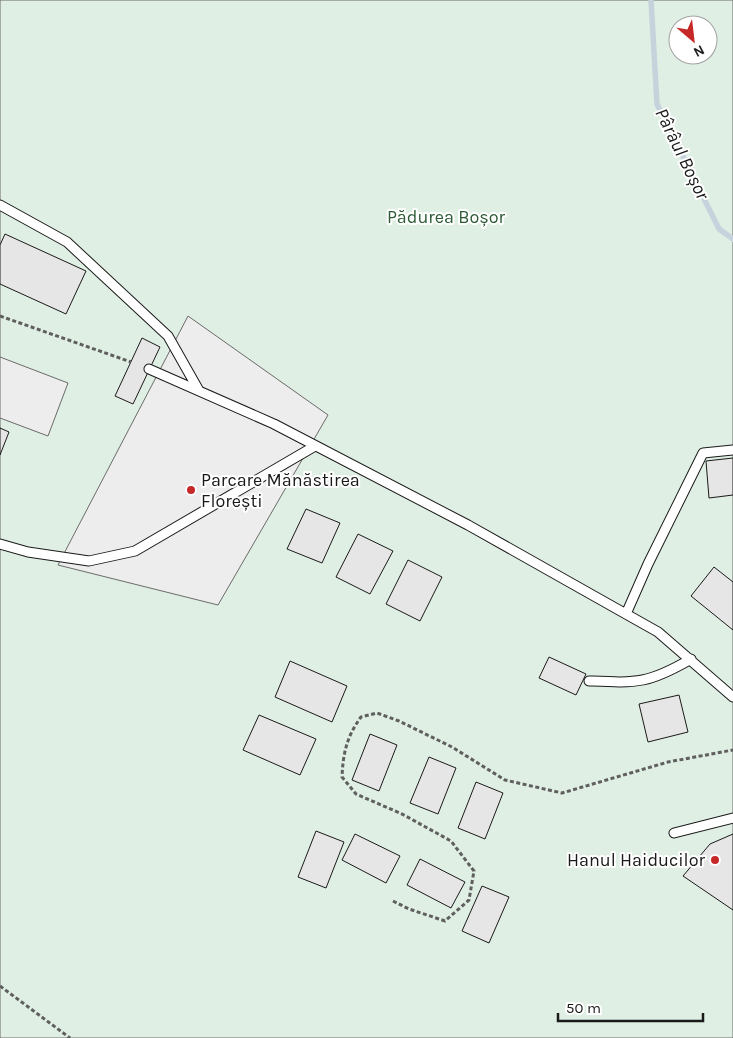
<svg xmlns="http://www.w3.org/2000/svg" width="733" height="1038" font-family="Karla,sans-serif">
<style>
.green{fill:#e0efe3;stroke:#6a6a6a;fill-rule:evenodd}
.parking{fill:#ededed;stroke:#6a6a6a}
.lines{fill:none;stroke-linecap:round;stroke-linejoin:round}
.stream{stroke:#c6d2dc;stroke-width:5.5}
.building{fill:#e6e6e6;stroke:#1a1a1a}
.lane-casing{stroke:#1a1a1a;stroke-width:11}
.path{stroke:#5f5f5f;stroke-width:3;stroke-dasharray:4 2.5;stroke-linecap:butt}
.lane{stroke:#fff;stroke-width:9}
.poi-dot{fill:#c62828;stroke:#fff;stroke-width:2}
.labels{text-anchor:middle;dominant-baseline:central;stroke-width:4;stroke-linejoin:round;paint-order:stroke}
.park-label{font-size:18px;fill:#2b5a34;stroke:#fff}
.poi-label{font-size:18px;fill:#1a1a1a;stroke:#fff;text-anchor:start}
.water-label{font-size:19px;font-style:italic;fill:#1a1a1a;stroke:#fff}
</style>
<rect width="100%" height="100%" fill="#fff"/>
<path class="green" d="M0 0H733V1038H0ZM678 25H708V55H678Z"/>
<path class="parking" d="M188 316 328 415 218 605 58 565Z
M0 357 68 383 48 436 0 418Z"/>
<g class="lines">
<path class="stream" d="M651 0 657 104 719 229 733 239"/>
</g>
<path class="building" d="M5 234 86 271 66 314 0 284V245Z
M142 338 160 347 133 404 115 396Z
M0 428 9 432 0 455Z
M733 458V495L709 498 706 461Z
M306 509 340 523 322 563 287 549Z
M358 534 393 551 370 594 336 577Z
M408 560 442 577 420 621 386 604Z
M714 567 733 582V630L691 596Z
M549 657 586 674 576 695 539 678Z
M290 661 347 686 332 722 275 697Z
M679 695 688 732 648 742 639 704Z
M259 715 316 739 300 775 243 750Z
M370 734 397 745 379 791 352 780Z
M429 757 456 768 438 814 410 803Z
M476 782 503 793 485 839 458 828Z
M316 831 344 842 326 888 298 877Z
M355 834 400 856 386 883 342 860Z
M733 834V910L683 876 710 844Z
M420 859 465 882 451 908 407 885Z
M482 886 509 897 489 943 462 931Z"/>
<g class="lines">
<defs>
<path id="lane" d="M0 205 67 242 168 336 198 389
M149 369 274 424 468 525 626 614 658 632 733 697
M0 544 28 552 89 561 135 551 315 446
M626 614 648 564 703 453 733 450
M589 681C637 683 648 684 691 659
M674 833 733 818"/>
</defs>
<use href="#lane" class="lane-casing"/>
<path class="path" d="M0 316 131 362
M393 901 409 909 445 921 469 900 474 871 451 841 402 814 356 794 342 777C343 753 347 736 361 717L377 713 399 721 452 747 505 780 562 793 668 762 733 750
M0 986 70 1038"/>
<use href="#lane" class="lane"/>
</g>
<g class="poi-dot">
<circle cx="191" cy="490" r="5"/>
<circle cx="715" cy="860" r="5"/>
</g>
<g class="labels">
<g class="park-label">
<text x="446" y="217">Pădurea Boșor</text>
</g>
<g class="poi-label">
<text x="201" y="480">Parcare Mănăstirea<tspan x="201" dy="21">Florești</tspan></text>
<text x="705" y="860" text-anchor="end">Hanul Haiducilor</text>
</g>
<g class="water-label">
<text transform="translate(682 154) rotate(64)">Pârâul Boșor</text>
</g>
</g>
<g transform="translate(693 40) rotate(152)"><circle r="24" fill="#ffffff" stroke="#a3a3a3"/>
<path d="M0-4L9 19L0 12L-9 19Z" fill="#c62828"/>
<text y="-8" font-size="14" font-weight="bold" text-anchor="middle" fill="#1a1a1a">N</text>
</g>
<path d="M558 1013v8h145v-8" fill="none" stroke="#1a1a1a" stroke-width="2.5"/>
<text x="566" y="1013" font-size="15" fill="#1a1a1a" stroke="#ffffff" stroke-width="4" paint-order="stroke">50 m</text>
</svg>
